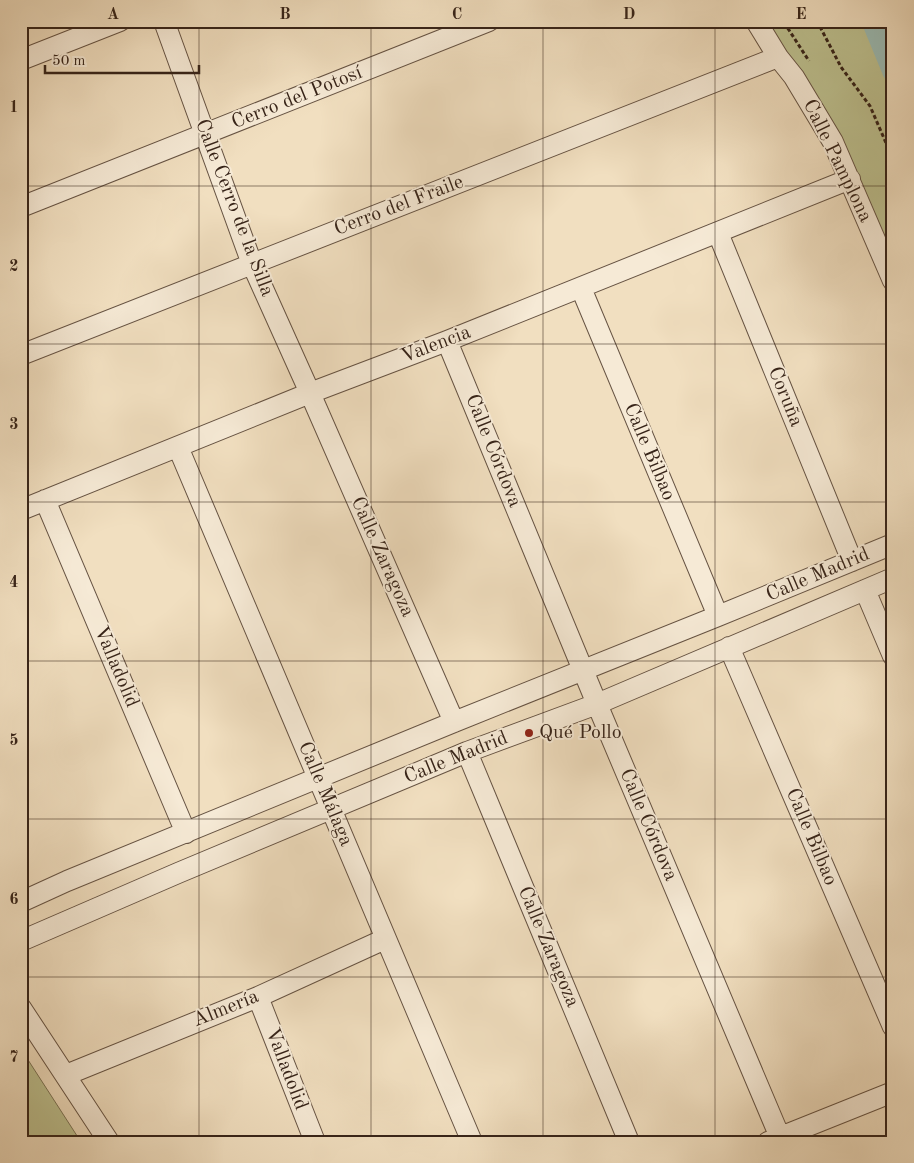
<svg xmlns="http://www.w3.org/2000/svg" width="914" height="1163" font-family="'Old Standard TT',serif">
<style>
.green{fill:#bdc190;stroke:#7a7254}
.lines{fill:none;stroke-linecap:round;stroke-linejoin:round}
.canal{stroke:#9bbcb5;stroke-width:21}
.minor-casing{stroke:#665343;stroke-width:22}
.path{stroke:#372419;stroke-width:3;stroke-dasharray:4 2.5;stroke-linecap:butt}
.minor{stroke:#f6ead6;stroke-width:20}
.grid{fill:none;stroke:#372419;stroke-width:1;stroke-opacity:0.55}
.poi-dot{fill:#8f2418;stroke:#f6ead6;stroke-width:2}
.labels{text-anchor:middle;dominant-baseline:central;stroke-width:4;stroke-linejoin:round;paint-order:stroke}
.street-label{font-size:20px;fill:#372419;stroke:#f6ead6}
.poi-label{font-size:20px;fill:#372419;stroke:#f6ead6;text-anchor:start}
.neatline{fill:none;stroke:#372419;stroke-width:2}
.grid-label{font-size:16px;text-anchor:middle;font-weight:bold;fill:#372419}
</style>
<rect width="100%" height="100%" fill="#f1dfc0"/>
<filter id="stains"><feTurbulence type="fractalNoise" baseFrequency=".004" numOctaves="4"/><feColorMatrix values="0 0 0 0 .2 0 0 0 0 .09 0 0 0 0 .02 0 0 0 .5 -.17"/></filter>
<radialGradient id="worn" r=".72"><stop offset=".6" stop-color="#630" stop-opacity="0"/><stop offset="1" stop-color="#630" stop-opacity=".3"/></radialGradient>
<path class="green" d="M756 21H888L893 32V293L839 165Z
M21 1049 81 1142H21Z"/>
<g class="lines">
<path class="canal" d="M872 21 893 72"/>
<defs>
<path id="minor" d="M164 21 252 264 310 393 454 722
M756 21 778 57 794 77 833 142 893 281
M21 60 120 21
M21 207 489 21
M718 233 852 561
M581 288 718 616
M447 341 597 704 782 1142
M21 355 778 57
M178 447 472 1142
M45 500 186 833
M21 510 310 393 447 341 850 179
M865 590 893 656
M729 647 893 1027
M467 752 629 1142
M21 902 67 881 454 722 718 616 893 544
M21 941 178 873 467 752 597 704 893 578
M258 997 315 1142
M21 1008 109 1142
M66 1075 258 997 385 939
M768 1142 893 1092"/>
</defs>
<use href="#minor" class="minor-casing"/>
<path class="path" d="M797 21 787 27 809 61
M817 21 841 67 870 106 893 159"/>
<use href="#minor" class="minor"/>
</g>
<path class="grid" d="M199 21V1142M371 21V1142M543 21V1142M715 21V1142M21 186H893M21 344H893M21 502H893M21 661H893M21 819H893M21 977H893"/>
<circle class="poi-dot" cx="529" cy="733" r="5"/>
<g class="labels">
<g class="street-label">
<text transform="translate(297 98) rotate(-22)">Cerro del Potosí</text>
<text transform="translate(837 161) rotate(64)">Calle Pamplona</text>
<text transform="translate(399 206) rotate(-21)">Cerro del Fraile</text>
<text transform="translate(234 208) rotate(69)">Calle Cerro de la Silla</text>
<text transform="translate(436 345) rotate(-21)">Valencia</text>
<text transform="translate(785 397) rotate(68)">Coruña</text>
<text transform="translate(493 451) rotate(68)">Calle Córdova</text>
<text transform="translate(649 452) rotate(67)">Calle Bilbao</text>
<text transform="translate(382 557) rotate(66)">Calle Zaragoza</text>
<text transform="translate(818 575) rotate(-23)">Calle Madrid</text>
<text transform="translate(116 667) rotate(67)">Valladolid</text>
<text transform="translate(456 758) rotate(-22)">Calle Madrid</text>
<text transform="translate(325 794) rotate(67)">Calle Málaga</text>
<text transform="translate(648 825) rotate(67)">Calle Córdova</text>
<text transform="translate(811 837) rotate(67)">Calle Bilbao</text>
<text transform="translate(548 947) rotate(67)">Calle Zaragoza</text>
<text transform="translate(226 1009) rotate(-22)">Almería</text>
<text transform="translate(286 1069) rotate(69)">Valladolid</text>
</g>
<g class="poi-label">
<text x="539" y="733">Qué Pollo</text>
</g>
</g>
<rect width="914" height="1163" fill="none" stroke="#f1dfc0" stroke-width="55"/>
<path d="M45 65v8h154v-8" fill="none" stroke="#372419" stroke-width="2.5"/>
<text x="52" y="65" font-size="15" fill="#372419" stroke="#f6ead6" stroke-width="4" paint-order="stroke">50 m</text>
<rect x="28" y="28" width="858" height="1108" class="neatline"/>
<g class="grid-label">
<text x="113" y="19">A</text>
<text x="285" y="19">B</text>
<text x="457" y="19">C</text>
<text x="629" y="19">D</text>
<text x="801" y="19">E</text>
<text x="14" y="112">1</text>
<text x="14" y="271">2</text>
<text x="14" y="429">3</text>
<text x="14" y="587">4</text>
<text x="14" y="745">5</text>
<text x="14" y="904">6</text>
<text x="14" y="1062">7</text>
</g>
<rect width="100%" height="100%" filter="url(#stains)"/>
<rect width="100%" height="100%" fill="url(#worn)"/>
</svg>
